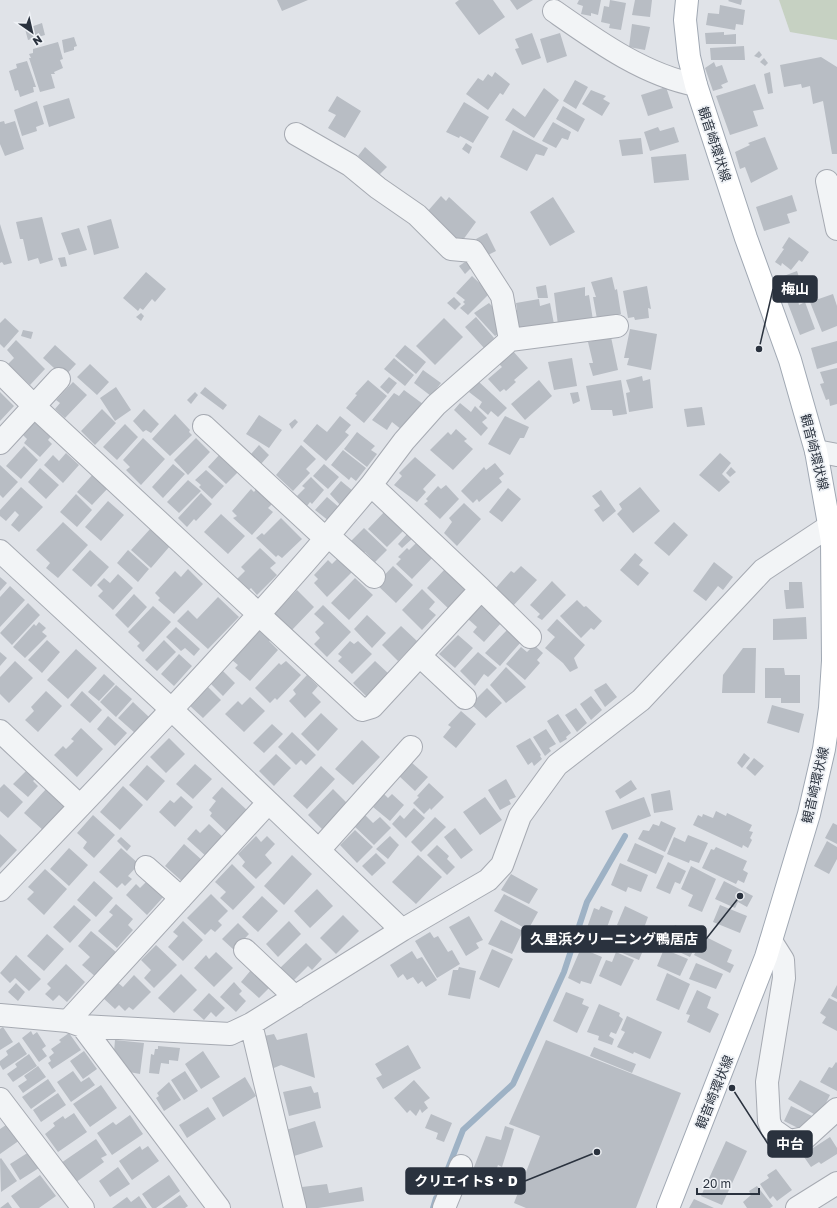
<svg xmlns="http://www.w3.org/2000/svg" width="837" height="1208" font-family="'Golos Text','Noto Sans JP',sans-serif">
<style>
.green{fill:#c6d1c2}
.lines{fill:none;stroke-linecap:round;stroke-linejoin:round}
.stream{stroke:#9eb2c5;stroke-width:6}
.building{fill:#b8bdc4}
.minor-casing{stroke:#a6aab2;stroke-width:24}
.major-casing{stroke:#a0a8b3;stroke-width:24}
.minor{stroke:#f2f4f6;stroke-width:22}
.major{stroke:#fff;stroke-width:22}
.labels{text-anchor:middle;dominant-baseline:central;stroke-width:3.5;stroke-linejoin:round;paint-order:stroke}
.street-label{font-size:13px;fill:#2a323e;stroke:#eff2f6}
.leader{fill:none;stroke:#2a323e;stroke-width:1.5}
.callout-dot{fill:#2a323e;stroke:#eff2f6;stroke-width:1.5}
.callout{fill:#2a323e;stroke:#2a323e;stroke-width:1.5}
.callout-label{font-size:14px;text-anchor:middle;font-weight:bold;fill:#fff}
</style>
<rect width="100%" height="100%" fill="#e0e3e8"/>
<path class="green" d="M779 0H837V40L790 32Z"/>
<g class="lines">
<path class="stream" d="M442 1184 463 1130 513 1084 564 972 587 902 625 836
M433 1208 436 1198"/>
</g>
<path class="building" d="M277 0H308L282 11Z
M459 0H493L505 17 479 35 455 3Z
M510 0H533L517 10Z
M579 0H601L598 15 591 13V16L581 14 583 6 577 4Z
M610 0 626 3 621 30 609 28 610 24 601 22 604 6 609 7Z
M635 0H652L650 17 632 15Z
M729 0H742L741 5 728 1Z
M720 5 745 10 743 25 736 24 735 30 706 25 708 13 719 14Z
M42 23 45 35 28 40 25 29Z
M632 24 650 27 645 50 629 47Z
M724 32V35L736 34V44H706L705 33Z
M532 33 541 58 522 65 515 49 519 48 515 39Z
M560 33 567 56 547 63 540 39Z
M74 37 77 46 74 47V50L64 53 62 40Z
M58 42 63 59 60 60 63 68 54 72 55 74H51L55 88 40 92 29 58H31L29 54 33 53V49Z
M744 46 745 60H711L710 48Z
M759 51 762 55 759 58 754 56Z
M821 57 837 67V154H832L823 101 813 104 810 86 802 88 801 84 784 87 780 65Z
M764 58 768 63 765 66 760 62Z
M27 61 36 87H33L34 92 20 97 18 90 15 91 9 71 17 68 16 64Z
M714 62 716 67 722 65 728 82 721 85 723 88 713 91 705 68Z
M495 72 510 84 503 95 500 93 488 110 466 94 478 78 483 81 488 74 492 77Z
M770 72 773 93 768 94 764 74Z
M575 80 588 87 576 109 563 101Z
M755 84 764 109 753 111 758 126 730 135 716 96Z
M666 87 673 108 648 116 641 95Z
M544 88 559 100 534 138 505 120 513 108 525 117Z
M591 90 606 96 603 99 610 103 602 116 582 104Z
M337 96 361 111 345 138 328 128 336 115 328 111Z
M69 98 75 118 49 127 43 106Z
M37 101 44 124 36 127 37 131 22 136 14 110Z
M464 102 489 117 473 143 460 136 459 138 446 132Z
M563 106 585 119 578 132 556 119Z
M4 121 5 124 15 121 24 149 5 156 0 144V122Z
M553 122 571 132 568 140 562 138 556 148 542 141Z
M658 127 660 131 674 127 679 142 650 151 644 132Z
M513 130 548 148 544 156 536 154 527 171 500 157Z
M765 137 778 169 751 183 745 167 740 169 735 152 750 145 748 143Z
M641 138 643 154 622 156 619 140Z
M466 143 472 147 469 154 462 149Z
M365 147 387 167 379 175 358 156Z
M686 154 689 180 654 183 651 157Z
M792 195 797 211 787 214 790 223 764 231 756 207Z
M441 196 446 201 449 197 476 222 460 244 427 212Z
M553 197 575 232 550 246 530 212Z
M42 217 53 260 40 264 38 258 28 261 23 239H20L16 222Z
M111 219 119 248 94 255 87 226Z
M0 224 12 263 4 265 2 262 0 263Z
M79 228 87 250 69 255 61 233Z
M487 233 496 251 486 256 476 239Z
M789 237 809 252 802 262 799 260 791 270 782 263 781 266 775 262 784 249 782 248Z
M65 257 67 266 61 267 58 258Z
M471 258 475 264 465 274 459 266Z
M797 271 801 283 784 287 781 277Z
M146 272 166 289 155 302 152 299 143 310 140 308 138 311 123 298Z
M472 276 490 293 468 315 460 308 465 304 463 302 465 300 456 293Z
M612 277 615 290 617 289 621 314 597 319 593 297H596L591 282Z
M546 285 548 298H538L536 287Z
M647 286 651 309 648 308 649 318 635 320 634 317 628 318 623 291Z
M585 287V296L589 295 593 320 558 325 554 293Z
M796 288 799 305 805 302 815 329 800 335 783 291Z
M833 294 837 306V326L822 332 810 302Z
M454 297 461 304 455 310 447 303Z
M539 299 540 306 550 303 554 324 518 330 514 311 517 310 516 303Z
M489 303 495 309 502 331 495 336 474 313Z
M141 313 144 316 141 321 136 317Z
M476 317 494 338 484 348 465 327Z
M5 318 19 331 4 348 0 344V323Z
M444 318 463 337 435 365 416 346Z
M630 329 657 334 651 370 627 365 629 358H624Z
M23 330 33 332 31 339 21 336Z
M611 337 618 370 593 376 589 363H593L588 342Z
M16 340 45 369 30 385 8 364 14 358 7 350Z
M837 341V363L817 369 811 348Z
M55 345 76 364 64 377 43 358Z
M405 345 426 362 416 374 395 356Z
M512 350 528 368 514 380 516 382 506 391 504 389 500 392 488 379 502 367 498 363Z
M394 358 414 375 405 386 384 369Z
M572 358 577 386 554 390 548 362Z
M90 364 109 382 97 395 77 377Z
M837 368V404L830 406 829 399 826 400 820 384 824 383 820 372Z
M423 370 441 383 431 396 414 383Z
M642 376 643 381 650 379 653 408 629 412 626 393 630 392 626 380Z
M389 377 397 383 388 394 380 387Z
M368 380 387 396 364 423 346 408 357 395 355 394Z
M539 380 552 396 525 420 511 404Z
M621 380 627 414 613 416 612 410H591L586 386Z
M478 381 507 408 498 417 491 411 488 415 479 407 482 402 469 392Z
M73 382 87 395 65 418 55 409 60 403 56 400Z
M116 387 131 410 115 421 100 398Z
M205 387 227 405 223 410 200 393Z
M404 390 423 404 402 430 392 422 387 430 372 420 394 393 399 396Z
M0 392 14 406 0 421Z
M195 392 198 395 191 404 187 400Z
M578 392 580 401 573 404 570 393Z
M460 403 471 412 475 406 487 418 482 422 488 428 481 436 454 410Z
M702 407 705 425 687 427 684 409Z
M102 409 116 423 95 445 81 431Z
M144 409 159 424 151 433 146 430 143 432 133 421Z
M175 414 190 430 189 432 192 435 170 456 152 439Z
M259 415 282 430 269 448 246 434Z
M340 416 351 425 345 432 349 435 326 461 303 441 317 424 327 432Z
M505 416 529 427 524 438H520L510 455 488 444Z
M295 419 298 422 292 429 289 424Z
M34 422 39 426 41 425 52 435 48 440 52 444 40 457 24 443 27 439 22 434Z
M125 424 138 437 117 460 103 447Z
M456 429 467 439 464 441 473 449 453 470 430 450 448 432 451 435Z
M357 432 375 446 371 450 377 454 367 467 344 449Z
M143 438 165 459 141 485 126 470 130 467 123 460Z
M196 438 210 452 188 475 174 460Z
M259 445 269 455 261 464 251 454Z
M301 445 316 459 306 469 310 473 293 491 276 475Z
M24 446 38 460 21 479 6 466Z
M343 450 366 468 356 481 351 477 349 480 331 465Z
M66 453 79 465 63 483 44 465 53 455 59 461Z
M221 453 240 470 226 484 208 467Z
M720 453 731 463 722 474 730 482 719 492 699 475Z
M415 457 436 475 423 489 426 492 417 502 394 485 402 476 399 473Z
M495 463 504 474 499 478 502 482 479 502 477 499 473 503 461 491 484 467 486 470Z
M173 464 185 474 163 498 152 487Z
M324 464 339 477 328 489 313 476Z
M0 465 18 482 3 498 0 495Z
M731 467 736 472 730 477 726 473Z
M40 468 59 485 46 499 28 482Z
M206 470 224 486 212 499 199 487 201 485 195 480Z
M94 473 109 487 92 505 77 492Z
M311 477 324 490 312 504 310 502 307 506 297 496 305 488 302 486Z
M188 480 201 491 179 513 167 502Z
M341 481 353 491 341 506 330 494Z
M446 485 459 499 440 519 424 504 428 501 426 499 438 486 441 489Z
M21 487 43 507 19 532 11 525 19 515 15 511 6 521 0 516V510Z
M258 487 274 502 268 508 273 512 252 535 233 518 237 516 232 511 251 489 254 492Z
M640 487 660 511 633 533 617 514 622 509 619 504Z
M508 488 521 499 502 522 489 512Z
M601 490 616 511 603 522 594 510 600 506 592 496Z
M201 493 212 504 196 521 194 519 187 527 178 518Z
M76 494 92 510 77 527 60 512Z
M327 497 340 508 329 521 315 510Z
M108 501 124 515 101 541 85 527Z
M464 503 481 519 457 546 444 533 452 522 449 518Z
M387 509 406 528 387 547 368 529Z
M221 514 245 536 228 554 204 532Z
M281 518 302 539 282 558 278 555 276 557 256 538 262 533 264 535Z
M63 522 88 545 58 578 46 568 50 563 36 550Z
M674 522 688 535 669 556 654 543Z
M151 528 170 546 151 568 131 550Z
M364 528 387 550 375 562 365 552 361 555 349 543Z
M408 533 413 538 402 548 398 544Z
M419 540 435 555 412 579 396 564 401 559 398 557 407 548 409 550Z
M260 548 276 563 270 568 277 575 257 595 251 588 248 591 236 580 245 571 241 567Z
M90 550 109 567 91 587 72 570Z
M128 550 149 569 138 582 117 563Z
M635 553 643 560 639 565 649 573 638 586 620 570Z
M340 556 354 570 327 597 314 583 318 579 314 575 328 560 332 564Z
M714 562 733 577 723 590 718 586 706 601 693 591Z
M393 566 413 585 396 603 376 584Z
M521 566 537 580 512 607 494 590 511 571 514 573Z
M188 569 203 584 174 614 158 600 160 598 155 593 175 571 181 577Z
M445 569 467 589 451 611 427 588Z
M118 574 133 588 113 610 98 596 103 591 97 585 104 578 110 583Z
M0 577 7 583 0 591Z
M355 578 373 595 349 620 331 603Z
M552 581 566 595 542 620 537 617 540 614 530 605Z
M789 582H802L804 608 786 609 784 590H789Z
M10 586 25 600 0 627V597Z
M422 589 435 602 429 609 436 615 422 630 402 610Z
M297 590 314 607 291 631 274 614Z
M134 594 147 607 128 628 115 615Z
M218 597 239 617 208 649 177 621 188 610 197 619Z
M577 600 584 607 586 606 602 621 594 630 591 628 581 638 560 616Z
M28 603 40 615 12 645 0 633Z
M481 604 502 622 484 642 473 632 477 627 468 619Z
M323 605 351 632 327 657 314 644 320 638 315 632 324 623 314 614Z
M153 606 171 622 143 652 137 646 140 643 128 632Z
M367 615 386 633 372 648 354 629Z
M806 617 807 639 773 640V619Z
M557 619 585 645 574 658 578 668 570 672 563 663 545 648 555 637 547 630Z
M39 622 46 628 42 632 47 636 25 658 13 647 34 624 36 626Z
M401 626 417 641 398 661 382 645Z
M176 627 200 649 194 656 185 648 181 651 166 637Z
M261 629 271 639 269 641 278 650 250 681 235 668 238 665 232 660Z
M507 630 521 642 500 666 485 653Z
M458 635 473 648 455 668 439 654Z
M47 640 60 652 42 673 28 660Z
M164 640 176 652 157 671 145 660Z
M350 641 354 644 358 641 372 654 352 674 338 661 342 657 338 654Z
M534 645 543 653 537 660 540 663 525 680 506 664 521 647 527 652Z
M743 648H756L755 693H722L723 675Z
M76 649 97 668 68 699 47 680Z
M0 652 7 658 0 666Z
M478 652 497 668 488 677 484 674 475 686 460 671Z
M179 654 192 666 174 686 161 674Z
M15 661 33 678 9 703 0 694V677Z
M286 661 301 675 277 700 275 698 270 703 255 688 279 663 281 665Z
M375 661 389 674 367 697 353 683Z
M506 667 526 687 506 703 490 685Z
M765 668H784L785 675H800V703H781V698H765Z
M221 669 235 683 223 696 208 681Z
M104 674 115 684 99 701 88 692Z
M307 675 318 686 312 693 321 702 305 718 289 701 296 694 293 690Z
M606 683 617 697 605 707 594 690Z
M116 685 132 699 116 717 100 702Z
M207 686 221 700 203 718 189 705Z
M487 688 502 703 486 718 471 704Z
M46 691 62 706 38 732 25 720 34 711 31 707Z
M82 691 102 710 90 723 70 705Z
M591 696 602 710 591 720 580 704Z
M250 697 265 711 244 732 225 714 238 701 242 705Z
M133 702 149 717 135 733 118 718Z
M772 705 804 714 799 733 767 723Z
M576 708 587 723 577 732 565 715Z
M461 711 476 724 456 748 443 737 451 727 448 725Z
M321 713 338 729 318 751 301 734Z
M558 714 571 733 566 737 567 739 560 743 547 721Z
M108 716 127 733 115 746 97 729Z
M272 724 283 734 264 753 253 743Z
M81 728 103 749 77 777 54 755 63 746 66 749 74 741 71 739Z
M546 729 556 744 549 748 551 751 545 756 533 737Z
M292 732 316 755 306 765 301 760 296 765 278 747Z
M169 738 185 754 166 773 150 757Z
M530 738 541 755 540 756 542 759 534 766 532 762 528 765 516 746Z
M362 740 380 757 353 785 335 769Z
M744 753 750 758 742 768 737 763Z
M276 754 291 768 274 786 259 771Z
M754 758 764 766 755 776 746 768Z
M411 762 428 777 415 791 398 775Z
M195 764 212 779 193 799 176 784Z
M147 765 165 781 147 801 129 785Z
M321 766 335 779 307 809 293 796Z
M27 770 36 778 33 781 38 786 28 797 13 784Z
M506 779 516 797 509 800 511 804 500 810 488 790Z
M631 780 637 789 620 799 615 791Z
M429 783 444 797 431 810 430 808 424 814 413 803 419 797 417 796Z
M4 784 23 802 8 818 0 811V788Z
M123 786 143 805 120 830 100 812Z
M222 787 248 811 228 833 210 816 212 813 209 810 216 801 212 798Z
M47 788 67 806 44 831 24 813Z
M333 789 347 803 322 829 308 815Z
M670 790 673 810 654 813 651 794Z
M384 794 388 798 392 794 404 805 390 821 373 807Z
M181 796 193 807 175 827 159 812 170 800 174 803Z
M485 797 502 820 480 835 463 812Z
M644 797 651 816 612 830 605 811Z
M414 808 425 818 406 838 392 824 400 815 404 819Z
M716 811 726 816 727 813 752 825 749 831 753 832 750 838 752 840 748 848 743 845 742 848 693 825 698 815 702 817 703 814 713 818Z
M93 815 115 835 94 858 83 848 87 842 77 833Z
M365 815 373 823 380 817 391 828 374 845 354 826Z
M435 817 446 827 421 852 411 842Z
M661 821 676 828 665 852 638 839 643 830 649 831 653 824 659 826Z
M833 823 837 825V844L825 838Z
M209 824 225 839 208 858 187 839 196 829 200 833Z
M455 828 473 850 461 859 444 837Z
M355 830 373 847 357 863 340 845Z
M0 834 17 850 0 868Z
M688 835 708 843 699 863 690 860 689 863 667 854 674 837 685 842Z
M256 836 261 842 267 836 275 844 265 855 272 863 256 879 242 866 245 862 238 854Z
M390 836 399 845 388 859 376 849Z
M121 837 131 846 127 851 117 841Z
M827 841 837 847V859L829 874 814 866Z
M635 843 664 856 656 874 627 861Z
M184 844 203 861 184 883 165 866Z
M437 845 449 856 447 859 455 867 447 875 427 855Z
M716 847 747 861 743 870 748 873 744 883 738 880 736 884 702 868 711 849 714 850Z
M69 848 88 865 69 886 50 869Z
M121 848 139 864 128 876 132 879 125 886 122 883 117 888 99 872Z
M376 853 386 863 372 876 362 866Z
M292 855 312 874 284 905 264 886Z
M418 855 442 877 416 904 392 882Z
M668 862 686 871 680 884 675 882 670 894 656 888Z
M620 863 648 875 641 892 628 887 626 892 611 885Z
M232 864 255 887 233 910 220 898 226 892 215 882Z
M691 866 716 879 702 912 688 906 693 895 681 889Z
M45 869 67 889 44 915 27 899 34 892 28 887Z
M511 874 538 889 529 904 501 890Z
M148 880 165 895 147 915 126 895 136 884 140 888Z
M94 881 113 898 96 917 77 900Z
M724 881 753 896 747 907 738 902 735 908 715 899Z
M317 889 333 906 310 928 294 911Z
M211 894 228 911 218 921 222 925 215 932 211 929 205 935 187 918Z
M504 894 538 912 528 930 494 911Z
M262 896 278 911 258 932 242 917Z
M116 904 133 919 128 925 133 930 117 948 98 931 113 915 109 912Z
M74 905 91 920 70 943 53 927Z
M720 905 747 916 740 933 713 922Z
M601 906 613 911 602 941 584 936 594 908 599 910Z
M625 906 648 917 641 936 617 925Z
M343 915 359 931 336 954 320 938Z
M469 916 483 940 476 943 479 948 466 956 449 927Z
M501 920 523 931 512 954 488 944Z
M183 921 203 940 183 961 168 947 178 936 173 932Z
M289 921 301 934 278 957 266 944Z
M238 923 249 934 234 950 222 939Z
M675 925 694 935 689 945 695 947 690 957 660 943 666 931 671 933Z
M91 931 116 952 112 956 115 958 97 978 82 965 90 957 78 946Z
M623 931 647 941 639 960 615 950 617 945 610 942 615 933 621 935Z
M430 932 434 938 438 936 448 952 452 950 460 964 437 978 415 941Z
M47 934 64 949 44 971 27 956Z
M704 936 732 950 727 962 734 965 730 973 694 955Z
M306 943 322 959 312 970 308 966 293 981 280 968Z
M156 945 177 965 154 988 144 978 151 970 141 960Z
M581 948 602 957 591 984 581 981 580 984 568 978Z
M492 949 513 959 499 988 479 979Z
M664 949 688 959 680 976 657 966Z
M412 951 417 959 422 957 437 980 426 987 422 981 418 984 413 977 407 980 403 974 398 978 390 965Z
M216 952 233 968 214 987 194 968 206 955 209 959Z
M616 952 634 960 621 986 599 976 606 960 612 962Z
M16 955 41 979 29 991 15 978 10 983 0 973Z
M696 963 723 974 716 989 689 979Z
M66 964 85 982 67 1002 59 995 53 1001 45 994 51 988 47 984Z
M459 967 476 971 470 999 448 995 453 970H458Z
M251 970 270 987 259 998 241 982Z
M667 973 690 984 679 1010 656 1000Z
M181 974 197 990 174 1013 158 998Z
M134 975 151 992 133 1010 129 1007 125 1011 119 1005 115 1009 102 997 117 982 123 987Z
M234 982 242 991 239 994 246 1001 236 1012 220 997Z
M16 983 25 992 18 1001 8 992Z
M837 985V999L831 996Z
M697 990 711 997 707 1008 719 1014 710 1033 687 1022 690 1015 686 1014Z
M566 992 584 999 582 1004 589 1007 577 1033 553 1021Z
M209 993 225 1008 216 1017 211 1012 204 1020 193 1010Z
M829 998 837 1002V1031L822 1023 826 1017 820 1013Z
M599 1004 620 1013 619 1016 623 1019 616 1034 611 1032 609 1036 614 1039 612 1045 598 1040 599 1036 587 1032Z
M627 1016 662 1032 650 1059 634 1052 633 1054 617 1047 625 1032 621 1030Z
M3 1027 13 1042 0 1050V1029Z
M31 1031 33 1035 37 1032 46 1046 42 1049 47 1056 39 1062 22 1038Z
M69 1033 81 1050 52 1069 48 1063 51 1061 49 1057 54 1053 51 1049 61 1042 59 1040Z
M307 1033 315 1078 281 1065 269 1070 264 1036 274 1034 277 1040Z
M115 1040 144 1043 140 1074 129 1072 114 1052Z
M546 1040 681 1093 636 1208H526L514 1203 540 1136 509 1124Z
M19 1042 27 1054 3 1070 0 1065V1061L8 1055 6 1051Z
M408 1045 421 1068 383 1089 376 1078 382 1075 375 1064Z
M158 1046 180 1048 178 1061 169 1060V1064L161 1063 159 1074 149 1073 151 1054 154 1055 155 1049H158Z
M594 1047 636 1064 632 1073 590 1056Z
M84 1051 97 1069 83 1079 70 1061Z
M203 1051 220 1077 201 1089 185 1064Z
M29 1054 37 1066 13 1082 7 1074 17 1067 15 1064Z
M836 1062 837 1063V1091L820 1082 829 1067 832 1068Z
M38 1066 46 1077 23 1093 18 1086 27 1080 24 1076Z
M73 1071 81 1082 89 1077 95 1085 71 1102 57 1082Z
M185 1071 198 1091 184 1100 171 1080Z
M245 1077 256 1096 223 1117 212 1098Z
M48 1079 56 1091 31 1109 22 1097Z
M414 1080 430 1098 424 1102 428 1108 422 1113 420 1109 416 1116 410 1110 407 1113 394 1098Z
M800 1080 830 1095 819 1117 788 1099Z
M169 1082 181 1100 164 1111 156 1098 159 1096 157 1093Z
M101 1085 117 1108 90 1127 73 1104Z
M311 1086 314 1093 318 1092 321 1108 289 1116 283 1092Z
M58 1093 66 1105 41 1122 33 1110Z
M791 1106 812 1116 804 1131 784 1121Z
M208 1107 216 1119 187 1138 179 1125Z
M74 1113 87 1132 58 1152 45 1134 55 1126 53 1123 63 1116 65 1119Z
M431 1114 452 1123 444 1142 436 1139 438 1133 425 1128Z
M130 1115 143 1134 112 1155 97 1133 113 1122 116 1125Z
M315 1121 323 1147 294 1156 286 1130Z
M9 1123 20 1140 0 1154V1129Z
M505 1126 514 1129 502 1167 498 1165 492 1182 471 1175 486 1136 501 1140Z
M830 1137 837 1148V1154L821 1164 819 1162 811 1167 804 1157 811 1152 810 1150Z
M96 1139 107 1155 101 1158 104 1162 75 1183 61 1163Z
M726 1141 747 1151 722 1205 701 1196Z
M140 1146 142 1150 148 1146 159 1161 132 1180 119 1161Z
M29 1152 39 1168 20 1180 10 1164Z
M1 1158 17 1181 1 1192 0 1159Z
M118 1167 130 1184 110 1197 99 1181Z
M776 1169 792 1190 777 1201 773 1196 770 1199 760 1184 769 1178 767 1175Z
M40 1175 56 1196 39 1208H20L11 1196Z
M169 1175 180 1191 156 1208H152L142 1194Z
M327 1184 329 1193 362 1187 364 1201 318 1208H305L302 1187Z
M757 1186 773 1206 770 1208H747L743 1202 751 1195 749 1191Z
M180 1195 188 1206 185 1208H162Z
M139 1196 147 1208H112L127 1197 131 1202Z
M694 1199 714 1208H689Z
M8 1202 12 1208H0Z"/>
<g class="lines">
<defs>
<path id="minor" d="M554 11C597 41 644 75 696 85
M296 134 350 165 378 188 417 215 451 249 473 251 502 296 510 340 436 405 404 441 371 485
M827 181 837 229
M510 340 617 326
M0 372 34 406 362 710 372 707 481 589 371 485C254 626 126 758 0 890
M204 426 326 539H332L374 577
M0 443 59 379
M816 451 837 455
M0 551 171 709 402 930 488 880 502 865 520 816 557 765 641 700 763 570 831 525
M481 589 530 637
M420 656 465 698
M0 731 80 806
M319 850 411 747
M146 867 181 898
M771 941 783 960 784 978 767 1082 769 1121 772 1129 789 1141 805 1138 837 1109
M245 950 295 997
M0 1015 68 1021 82 1026 230 1034 251 1024 402 930
M68 1021 268 803
M251 1024 295 1208
M82 1026 219 1208
M0 1099 83 1208
M444 1208 461 1166
M797 1208 837 1183"/>
<path id="major" d="M668 1208 766 957 809 814 824 749 830 708 833 661 832 541 816 451 790 360 746 238 696 85 689 57 685 20 687 0"/>
</defs>
<use href="#minor" class="minor-casing"/>
<use href="#major" class="major-casing"/>
<use href="#minor" class="minor"/>
<use href="#major" class="major"/>
</g>
<g class="labels">
<g class="street-label">
<text transform="translate(715 144) rotate(72)">観音崎環状線</text>
<text transform="translate(815 452) rotate(76)">観音崎環状線</text>
<text transform="translate(815 785) rotate(-77)">観音崎環状線</text>
<text transform="translate(714 1092) rotate(-68)">観音崎環状線</text>
</g>
</g>
<path class="leader" d="M759 349L773 289M740 896L706 939M732 1088L768 1144M597 1152L525 1181"/>
<g class="callout-dot">
<circle cx="759" cy="349" r="4"/>
<circle cx="740" cy="896" r="4"/>
<circle cx="732" cy="1088" r="4"/>
<circle cx="597" cy="1152" r="4"/>
</g>
<g class="callout">
<rect x="773" y="276" width="44" height="26" rx="4"/>
<rect x="522" y="926" width="184" height="26" rx="4"/>
<rect x="768" y="1131" width="44" height="26" rx="4"/>
<rect x="406" y="1168" width="119" height="26" rx="4"/>
</g>
<g class="callout-label">
<text x="795" y="294">梅山</text>
<text x="614" y="944">久里浜クリーニング鴨居店</text>
<text x="790" y="1149">中台</text>
<text x="466" y="1186">クリエイトS・D</text>
</g>
<g transform="translate(32 32) rotate(146)" stroke="#eff2f6" stroke-width="3" paint-order="stroke">
<path d="M0-3L7 15L0 10L-7 15Z" fill="#2a323e"/>
<text y="-6" font-size="11" font-weight="bold" text-anchor="middle" fill="#2a323e">N</text>
</g>
<path d="M697 1188v6h62v-6" fill="none" stroke="#2a323e" stroke-width="2"/>
<text x="703" y="1188" font-size="12" fill="#2a323e" stroke="#eff2f6" stroke-width="3" paint-order="stroke">20 m</text>
</svg>
